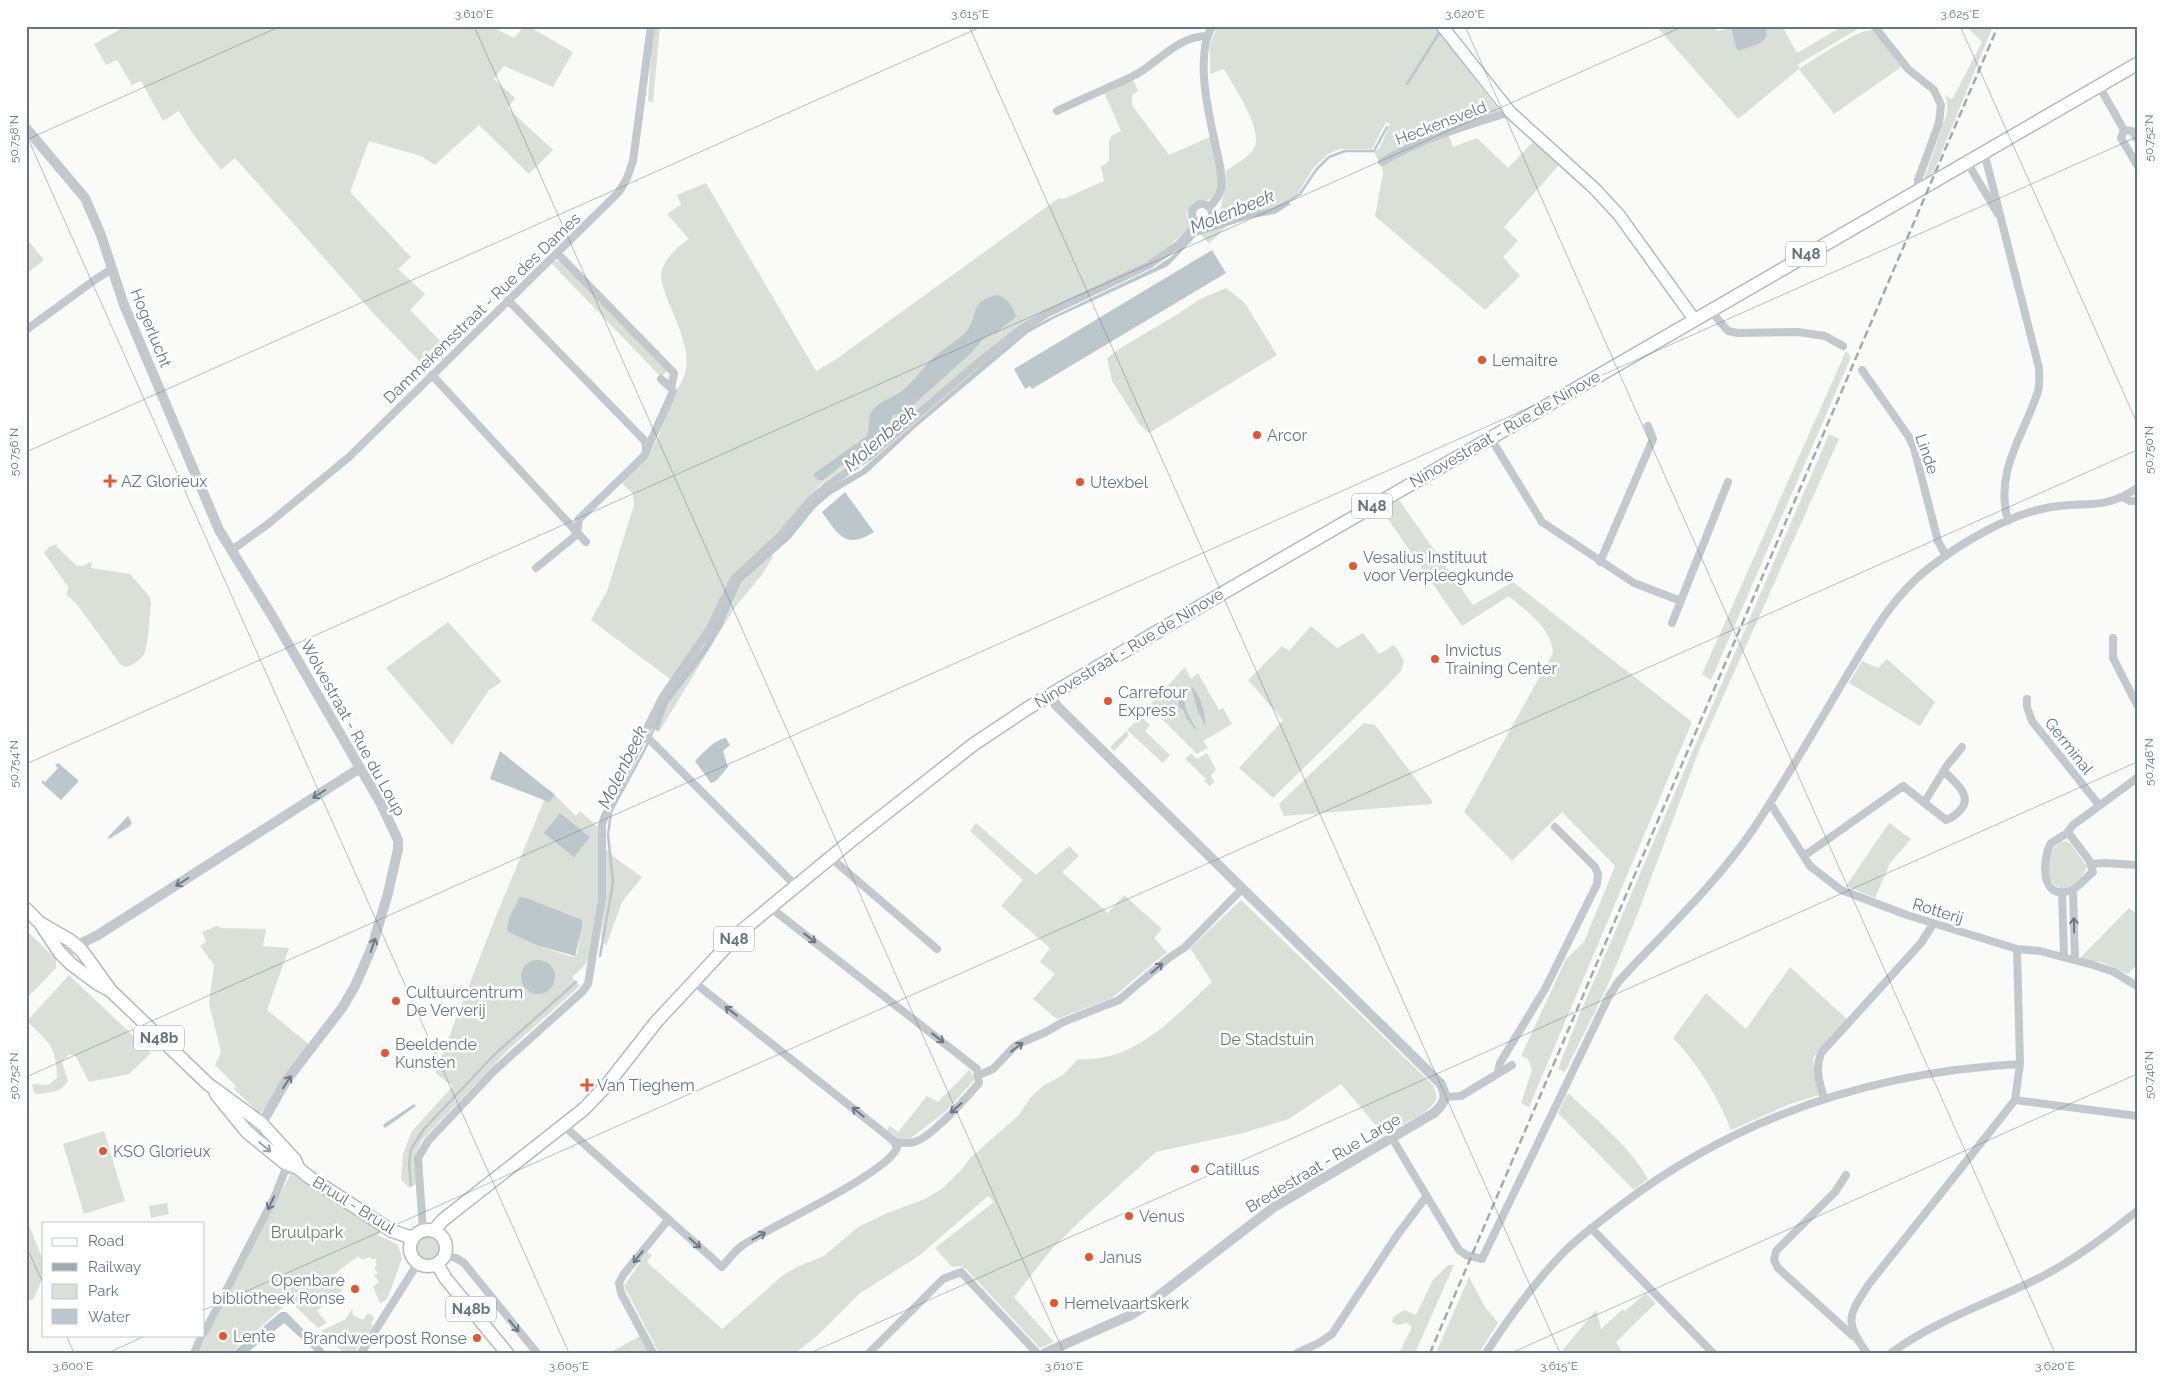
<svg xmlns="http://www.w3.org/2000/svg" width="2163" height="1379" font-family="Raleway,sans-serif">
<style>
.green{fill:#dadfd7;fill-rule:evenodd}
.water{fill:#bbc7cb}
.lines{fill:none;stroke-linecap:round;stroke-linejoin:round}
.stream{stroke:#bbc7cb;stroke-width:2.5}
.secondary-casing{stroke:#b3babf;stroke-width:14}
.primary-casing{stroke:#b5babe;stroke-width:15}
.minor{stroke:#c3c8cc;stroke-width:8}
.tertiary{stroke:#c3c8cc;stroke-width:10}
.secondary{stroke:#fff;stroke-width:11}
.primary{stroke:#fff;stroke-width:12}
.rail{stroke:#a2aab0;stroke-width:2.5;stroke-dasharray:8 4;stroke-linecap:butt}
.oneway{stroke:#6a7a87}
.oneway2{stroke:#939fa8}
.ticks{fill:none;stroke:#657683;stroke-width:1;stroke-opacity:0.45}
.poi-dot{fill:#e4572e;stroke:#fff;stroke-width:2}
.labels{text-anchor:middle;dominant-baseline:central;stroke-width:5;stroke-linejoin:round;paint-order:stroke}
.shield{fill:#fff;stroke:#939fa8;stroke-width:1}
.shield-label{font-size:15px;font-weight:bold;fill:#657683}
.street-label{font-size:16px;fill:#657683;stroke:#fff}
.poi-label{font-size:16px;fill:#657683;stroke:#fff;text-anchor:start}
.park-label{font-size:16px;fill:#687a64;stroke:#fff}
.water-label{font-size:18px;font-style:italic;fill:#60757c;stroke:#fff}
.neatline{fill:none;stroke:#657683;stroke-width:2}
.ticks-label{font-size:12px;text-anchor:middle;fill:#657683}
</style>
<rect width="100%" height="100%" fill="#fafaf8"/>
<path class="green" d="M126 26H490L514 38 524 26H528L573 52 553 87 504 66 494 79 515 98 508 108 553 150 529 174 479 125 435 165 421 156 369 141 350 192 411 257 398 269 425 294 410 310 447 348 426 368 373 313 235 158 221 170 193 134 179 111 163 121 141 81 132 85 117 60 106 65 94 44Z
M653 26H660L653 102 648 101Z
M1217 26H1435L1503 116 1449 136 1453 147 1477 138 1508 168 1533 142 1559 165 1504 227 1518 241 1503 257 1520 276 1485 310 1375 216 1383 173 1382 167 1374 152 1379 149 1390 124 1386 122 1372 149H1340L1328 154 1314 167 1297 195 1275 210 1231 222 1209 244 1199 233C1203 231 1210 229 1213 226 1222 216 1225 185 1226 171 1234 165 1247 158 1253 150 1266 132 1233 86 1224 69L1210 74V45Z
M1656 26H1715L1717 31 1731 28 1735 45 1738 51 1759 44 1766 38 1767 26H1782L1797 53 1843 26H1863L1797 65 1800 68C1816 59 1856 30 1872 30L1901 67 1834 114 1799 69 1738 119Z
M1973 26H1993L1934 171 1926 179 1925 177 1947 113V102L1945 95 1950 99 1953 98 1982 42 1969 29Z
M1133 80 1138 91 1132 95V105L1169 155 1210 137C1215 156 1225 181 1212 199L1193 202 1186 215 1191 226 1169 246 1153 258 1022 325 871 449 820 485 779 534 763 548 773 557 761 576 735 607 659 732 644 724 670 679 591 620 607 591 634 505 633 494 621 482C630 473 640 465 648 455 660 440 664 417 672 399 677 389 684 380 686 368 692 337 655 288 662 270 666 257 678 247 689 239L667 214 681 205 677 195 706 183 816 371 835 360 1059 198 1063 199 1104 181 1101 167 1109 161V143L1111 136 1121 131 1104 92Z
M26 238 44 260 26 274Z
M555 261H559L564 265 667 371 661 377 552 264Z
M1226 288 1245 303 1277 355 1149 433 1140 425 1112 381 1107 358 1119 349 1178 314 1200 299Z
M1846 351 1851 357 1711 680 1702 674Z
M1829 434 1839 439 1700 748 1636 918 1606 989 1565 1072 1558 1069 1578 1018Z
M1399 500 1473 605 1513 582 1692 722 1529 1107 1521 1103 1532 1070 1528 1059 1521 1056 1566 959 1584 942 1615 866 1562 812 1512 861 1464 812 1553 653C1551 627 1528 613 1509 596L1462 626 1381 509Z
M57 544V547L77 566H83L92 561 91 568 130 574 150 597 151 604C149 617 149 646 143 656 139 661 132 665 126 667L120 664 77 604 66 594 69 588 44 553 49 547Z
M448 622 502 682 489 690 452 745 386 668Z
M1311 626 1337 648 1363 633 1379 654 1394 645 1404 660 1401 671 1385 688 1273 798 1239 768 1283 720 1248 680 1282 646 1289 651Z
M1887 659 1935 702 1920 726 1849 683 1862 661 1878 668Z
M1185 667 1191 679 1198 673 1219 710 1223 708 1232 724 1203 741 1208 748 1197 754 1149 706Z
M1141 716 1150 725 1145 731 1170 755 1163 763 1127 730Z
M1364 723 1375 725 1432 801V804L1284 816 1279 805 1282 801Z
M1126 731 1129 735 1114 751 1110 747Z
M1191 753 1197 759 1207 753 1216 770 1211 775 1214 782 1209 787V785L1204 781 1206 779 1185 759Z
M549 789 576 816 580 811 599 828 600 879 591 955 585 965 572 977 580 986 508 1050 422 1140 416 1153V1184L409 1188 401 1179 403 1154 412 1131 453 1086 435 1073 494 921ZM582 923 577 954 572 957 539 946 508 932ZM535 961 552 986C544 995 532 996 524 987L525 966Z
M976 823 1036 875 1069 846 1079 856 1062 872 1108 913 1124 895 1162 929 1154 938 1167 952 1112 998 1057 1019 1033 999 1055 974 1040 962 1050 948 1001 906 1023 880 970 831Z
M1889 823 1911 839 1890 863 1875 898 1846 886Z
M2065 841 2070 843 2086 865C2086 873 2082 876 2077 881 2048 909 2036 847 2065 841Z
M606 849 614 857 642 877 622 902 606 946 601 938 606 887Z
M1241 900 1432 1084C1434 1089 1438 1094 1436 1099 1433 1112 1395 1128 1383 1134L1341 1084 1289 1119 1243 1133 1156 1152 1080 1221 1051 1250 1014 1297 1054 1342 1040 1348 966 1269 960 1266 952 1267 935 1248 994 1202 988 1196 920 1255 859 1294 818 1335 795 1353H659L624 1286 647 1252 652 1255 647 1262 722 1329 782 1276 797 1267 824 1256 858 1227 885 1214 925 1199 943 1188 964 1167 970 1158 1018 1116 1030 1098 1043 1086 1063 1075 1078 1059C1135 1063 1174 1017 1212 982L1190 948Z
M2129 908 2137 914V965L2128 974 2101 962 2085 961 2080 958Z
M217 926 221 928 266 929 263 946 289 948 267 1010 310 1045 260 1114 234 1089 236 1086 215 1065 221 1052 209 1004 214 965 200 946 206 942 202 932Z
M26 930 56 959V968L26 999Z
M1790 967 1847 1019 1816 1054 1813 1059 1819 1095 1790 1104 1731 1130C1718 1097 1698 1064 1673 1038L1706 993 1746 1029Z
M69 975 151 1053 129 1074 89 1082 76 1057 73 1055H68L62 1062 68 1081C61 1093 48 1093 35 1094L32 1084 48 1085 57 1078C57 1046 48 1042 27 1021Z
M969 1070 976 1078 945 1112 907 1141 899 1139 887 1130 890 1126 898 1132 927 1096 938 1102Z
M1568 1093C1595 1119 1630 1146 1648 1179L1634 1190 1558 1113Z
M104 1131 125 1201 84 1214 63 1144Z
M292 1171 383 1229 378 1235 398 1245 402 1258 389 1295 386 1300 380 1303 373 1287 379 1282 374 1275 378 1273 374 1268 377 1266 375 1262 377 1260 375 1258 373 1260 370 1257 362 1260 358 1256 332 1276 343 1290 317 1311 327 1323 318 1328 290 1301 231 1353H198Z
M167 1203 169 1214 151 1218 149 1206Z
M26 1217 44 1263V1275L34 1298 27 1302Z
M417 1248a11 11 0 1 1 22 0a11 11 0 1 1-22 0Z
M1448 1265H1454L1415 1353H1399L1412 1327 1407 1323 1397 1325 1392 1322 1393 1317 1404 1310 1416 1315 1433 1280Z
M1469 1277 1485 1307 1498 1323 1479 1353H1436Z
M1646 1293 1656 1303 1616 1342 1622 1352 1560 1353 1596 1310 1601 1329 1623 1309 1625 1311Z
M352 1309 353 1315 363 1320 367 1314H371L374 1319 371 1323 373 1326 354 1353H344L321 1331 346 1319Z
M640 1336 649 1353H609Z"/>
<path class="water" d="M1734 26H1767L1766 38 1759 44 1738 51 1735 45 1731 28Z
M1288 200 1291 206 1289 205 1275 214 1252 218 1196 236 1168 266 1055 318 1028 333 915 428 867 473 830 495 815 508 790 539 741 582 721 628 707 652 667 705 658 731 652 728 665 698 704 646 741 574 823 493 839 482 861 470 983 364 1029 328 1156 267 1172 256 1189 238 1201 230 1236 217 1271 208Z
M1212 250 1226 273 1032 389 1030 386 1025 389 1014 369Z
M998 295C1008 298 1013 307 1016 317L997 332 985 337 970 354 903 414 893 415 890 423 871 442 823 480H818L814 476 815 473 867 436C871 427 866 416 874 408 883 400 894 397 903 390 914 381 922 369 932 359 942 349 955 343 965 333 979 320 967 300 998 295Z
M845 492 874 532C846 550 838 535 822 512Z
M1191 686C1201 694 1205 714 1206 727L1198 712Z
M1183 694 1186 710 1197 731 1186 718 1184 711 1179 707 1178 703Z
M726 738 730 745 723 751 728 767 716 781 711 783 695 761C703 753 715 739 726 738Z
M500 751 555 795 549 802 490 779Z
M58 763 78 780V782L61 800 42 783V780L45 782 58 768 55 765Z
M560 813 590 837 574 857 544 833Z
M128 816 132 823 130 826 109 839 108 837Z
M520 897 526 898 582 920V927L575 956 539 946 508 932C505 922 515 906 520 897Z
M521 977a17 17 0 1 1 34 0a17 17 0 1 1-34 0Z
M414 1104 416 1106 385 1128 383 1126 384 1124Z
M281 1312H286L327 1353H317L284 1323 247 1353H232Z"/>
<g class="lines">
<path class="stream" d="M1407 84 1441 30
M1287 202 1300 194 1316 170 1329 157 1345 151H1374L1387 127
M600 956 613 883 608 835 611 812 645 749 655 726
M411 1185 409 1164 411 1149 424 1129 494 1055 576 982"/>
<defs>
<path id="secondary" d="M1442 26 1510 112 1595 189 1619 215 1694 319"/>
<path id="primary" d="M26 909 40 923 60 953 71 964 98 984 111 991
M40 923 71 941 82 951 111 991 208 1084 261 1123 295 1160 298 1168
M216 1094 247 1132 285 1163 298 1168 309 1177 392 1231 413 1238
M410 1248a18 18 0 1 1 36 0a18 18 0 1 1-36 0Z
M433 1231 443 1220 584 1109 606 1086 657 1021 739 933 852 840 974 744 1028 708 1216 597 2137 64
M437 1264 446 1279 507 1353"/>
</defs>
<use href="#secondary" class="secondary-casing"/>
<use href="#primary" class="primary-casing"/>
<path class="minor" d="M1874 26 1908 69 1934 90 1941 105 1939 123 1918 180V190
M2099 86 2124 130 2132 131 2137 139
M1057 111C1081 99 1106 89 1131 77 1157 65 1176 36 1207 36
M2124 130 2121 138 2137 165
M1984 152 2039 368C2039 375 2040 384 2038 391 2024 436 1994 470 2008 521
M1382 162C1422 138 1466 126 1510 112
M1967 162 1998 214
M1192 214a10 10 0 1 1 20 0a10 10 0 1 1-20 0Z
M1209 207C1215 202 1219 197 1221 188 1223 173 1218 158 1215 143 1208 110 1195 57 1212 26
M508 300 645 441 646 449
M1710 310 1728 331 1738 333 1798 332 1825 336 1843 346
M26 330 96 279 112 269
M1862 370 1909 437 1914 448 1938 541 1946 556
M432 375 586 542
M661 379 671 388
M1490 437 1542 522 1634 583 1681 601
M2123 497 2130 501H2137
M232 550 268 524 349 457 619 192 627 178 633 161 651 26
M1600 562 1653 439 1648 426
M536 568 574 537 577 531 579 519 644 456 671 396 673 391 671 388 674 373 557 253
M1672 623 1728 482
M2113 638V658L2137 705
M2027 699V707L2032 721 2099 805
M645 735 797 887
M1770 803 1810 866 1841 890 1907 915 2017 949 2040 951 2093 965 2114 972 2137 986
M1924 803 1946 767 1962 747
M2066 834 2070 835 2089 860 2093 872C2085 878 2079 888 2069 891 2040 900 2042 859 2051 843L2066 834 2073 825 2137 778
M1804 856 1903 786 1946 820C1953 818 1958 813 1962 808 1972 794 1953 781 1944 771
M831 858 937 949
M2091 864 2105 863 2137 865
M2073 890 2075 960
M2062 892 2064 957
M771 908 977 1069 979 1083C967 1097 931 1138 914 1142 907 1144 900 1143 894 1141
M1498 1072 1500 1063 1545 989 1597 884 1598 874 1595 867 1555 827
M979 1075 993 1069 1015 1046 1023 1042 1046 1032 1063 1022 1119 1000 1170 957 1184 948 1242 889
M1445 1097 1461 1096 1512 1065
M1824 1098C1819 1082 1815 1069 1821 1053L1921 943 1933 924
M2015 1100 2137 1116
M564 1126 722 1267C728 1260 735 1250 743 1245 773 1225 886 1174 897 1148L894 1141 700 987 695 980
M1392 1138 1459 1250 1466 1255 1482 1259 1609 996 1619 981C1665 931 1716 884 1754 828 1785 781 1814 731 1843 682 1867 643 1891 597 1929 568 1961 543 2006 516 2046 508 2082 500 2103 512 2137 488
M1846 1175 1835 1192 1776 1251 1774 1260 1778 1268 1853 1336
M1591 1228 1713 1353
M423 1230 418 1158 428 1141 494 1071 582 992 588 984 602 899V825L604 818 662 698 709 630 734 579 779 537 809 502 828 485 871 455 973 367 1020 330 1046 314 1149 265 1179 244 1198 223
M445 1256 456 1258 464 1263 537 1353
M204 1333 274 1198 285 1171 296 1168
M194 1353 202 1335
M361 1353 418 1263
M653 1353 621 1293 619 1283 623 1275 668 1220
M869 1353 943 1279 961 1272 1037 1353
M1297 1353 1319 1343 1332 1334 1398 1234 1426 1197
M1486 1353C1510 1316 1536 1280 1567 1249 1584 1233 1602 1220 1620 1206 1738 1116 1873 1072 2020 1064
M1867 1353C1843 1321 1849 1315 1869 1284L2015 1100 2020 1064 2017 949
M1891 1353C1938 1319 1992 1302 2043 1276 2077 1258 2107 1235 2137 1211"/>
<path class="tertiary" d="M26 128 85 198 101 235 124 305 219 530 271 614 360 768 381 804 398 840V849L388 893 372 947 355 986 342 1008 286 1081 266 1116 261 1123 247 1132
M66 959 70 949 98 935 360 768
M1045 1353 1131 1315 1148 1304 1274 1207 1434 1113C1445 1103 1448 1096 1440 1083L1061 710 1056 705 1051 695"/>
<use href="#secondary" class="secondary"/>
<use href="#primary" class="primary"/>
<path class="rail" d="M1430 1353 1998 26"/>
</g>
<defs><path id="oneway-shaft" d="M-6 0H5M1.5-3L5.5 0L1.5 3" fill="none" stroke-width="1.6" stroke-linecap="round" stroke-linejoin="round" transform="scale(1.25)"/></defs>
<g class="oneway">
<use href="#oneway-shaft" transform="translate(319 794) rotate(148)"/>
<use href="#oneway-shaft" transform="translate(182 882) rotate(148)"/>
<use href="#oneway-shaft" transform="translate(2074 925) rotate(-91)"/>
<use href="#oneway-shaft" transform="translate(810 938) rotate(38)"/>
<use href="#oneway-shaft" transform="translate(373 945) rotate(-72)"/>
<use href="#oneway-shaft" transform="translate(1157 968) rotate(-41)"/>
<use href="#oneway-shaft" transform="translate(731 1011) rotate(-142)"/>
<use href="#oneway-shaft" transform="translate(938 1038) rotate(38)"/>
<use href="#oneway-shaft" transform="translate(1017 1047) rotate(-38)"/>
<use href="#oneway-shaft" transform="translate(287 1082) rotate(-56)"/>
<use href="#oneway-shaft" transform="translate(956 1108) rotate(138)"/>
<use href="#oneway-shaft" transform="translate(858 1112) rotate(-141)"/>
<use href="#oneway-shaft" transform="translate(271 1203) rotate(116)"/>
<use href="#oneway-shaft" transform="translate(759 1236) rotate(-29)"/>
<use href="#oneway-shaft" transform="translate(695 1243) rotate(42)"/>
<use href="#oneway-shaft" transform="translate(638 1257) rotate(129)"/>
<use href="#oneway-shaft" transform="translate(514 1326) rotate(51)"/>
</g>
<use class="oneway2" href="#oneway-shaft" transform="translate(265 1147) rotate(40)"/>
<path class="ticks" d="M474 26 1064 1353M969 26 1560 1353M1465 26 2055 1353M1960 26 2137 423M26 134 569 1353M26 140 281 26M26 452 983 26M26 764 1684 26M26 1077 2137 137M26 1246 44 1285M204 1310 2137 450M66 1335 74 1353M108 1353 147 1335M810 1353 2137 762M1511 1353 2137 1074"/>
<g class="poi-dot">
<circle cx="1482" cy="360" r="5"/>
<circle cx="1257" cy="435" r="5"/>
<path d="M107.5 473.5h5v5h5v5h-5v5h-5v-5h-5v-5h5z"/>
<circle cx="1080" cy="482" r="5"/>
<circle cx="1353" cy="566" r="5"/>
<circle cx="1435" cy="659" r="5"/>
<circle cx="1108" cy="701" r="5"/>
<circle cx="396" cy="1001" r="5"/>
<circle cx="385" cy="1053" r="5"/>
<path d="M584.5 1077.5h5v5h5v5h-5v5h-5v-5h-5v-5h5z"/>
<circle cx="103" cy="1151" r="5"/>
<circle cx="1195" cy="1169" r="5"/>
<circle cx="1129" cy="1216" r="5"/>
<circle cx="1089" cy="1257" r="5"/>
<circle cx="355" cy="1289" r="5"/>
<circle cx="1054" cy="1303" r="5"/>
<circle cx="223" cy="1336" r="5"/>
<circle cx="477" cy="1338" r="5"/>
</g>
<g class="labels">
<g class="shield">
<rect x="1786" y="241.5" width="40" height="25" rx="4"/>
<rect x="1352" y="493.5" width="40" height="25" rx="4"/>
<rect x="714" y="926.5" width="40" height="25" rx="4"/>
<rect x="134" y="1025.5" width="50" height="25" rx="4"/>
<rect x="446" y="1296.5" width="50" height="25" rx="4"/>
</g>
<g class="shield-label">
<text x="1806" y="254">N48</text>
<text x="1372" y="506">N48</text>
<text x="734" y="939">N48</text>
<text x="159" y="1038">N48b</text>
<text x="471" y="1309">N48b</text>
</g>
<g class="street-label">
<text transform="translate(1441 123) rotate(-21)">Heckensveld</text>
<text transform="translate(482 308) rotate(-44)">Dammekensstraat - Rue des Dames</text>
<text transform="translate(151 328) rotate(68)">Hogerlucht</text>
<text transform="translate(1505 429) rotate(-30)">Ninovestraat - Rue de Ninove</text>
<text transform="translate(1927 454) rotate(71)">Linde</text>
<text transform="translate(1129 648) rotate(-31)">Ninovestraat - Rue de Ninove</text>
<text transform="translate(353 728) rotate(61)">Wolvestraat - Rue du Loup</text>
<text transform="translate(2069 746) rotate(52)">Germinal</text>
<text transform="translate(1938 911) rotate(17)">Rotterij</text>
<text transform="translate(1323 1163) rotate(-31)">Bredestraat - Rue Large</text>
<text transform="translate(354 1205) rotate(32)">Bruul - Bruul</text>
</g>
<g class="poi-label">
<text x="1492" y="360">Lemaitre</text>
<text x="1267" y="435">Arcor</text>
<text x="121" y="481">AZ Glorieux</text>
<text x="1090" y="482">Utexbel</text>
<text x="1363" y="557">Vesalius Instituut<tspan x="1363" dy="18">voor Verpleegkunde</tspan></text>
<text x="1445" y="650">Invictus<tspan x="1445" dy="18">Training Center</tspan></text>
<text x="1118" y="692">Carrefour<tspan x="1118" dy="18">Express</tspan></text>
<text x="406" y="992">Cultuurcentrum<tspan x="406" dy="18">De Ververij</tspan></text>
<text x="395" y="1044">Beeldende<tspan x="395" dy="18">Kunsten</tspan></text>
<text x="597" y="1085">Van Tieghem</text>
<text x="113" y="1151">KSO Glorieux</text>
<text x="1205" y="1169">Catillus</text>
<text x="1139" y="1216">Venus</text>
<text x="1099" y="1257">Janus</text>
<text x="345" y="1280" text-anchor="end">Openbare<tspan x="345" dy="18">bibliotheek Ronse</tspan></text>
<text x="1064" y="1303">Hemelvaartskerk</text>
<text x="233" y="1336">Lente</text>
<text x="467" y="1338" text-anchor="end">Brandweerpost Ronse</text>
</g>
<g class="park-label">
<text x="1267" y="1039">De Stadstuin</text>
<text x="307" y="1232">Bruulpark</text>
</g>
<g class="water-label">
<text transform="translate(1232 211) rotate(-22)">Molenbeek</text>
<text transform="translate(880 438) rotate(-41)">Molenbeek</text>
<text transform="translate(622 767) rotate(-64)">Molenbeek</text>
</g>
</g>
<rect width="2163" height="1379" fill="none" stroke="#ffffff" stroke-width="55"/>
<rect x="42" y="1222" width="162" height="115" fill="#ffffff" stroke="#c1c8cd"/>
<rect x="52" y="1238" width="25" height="8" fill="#ffffff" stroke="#c1c8cd"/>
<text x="88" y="1246" font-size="15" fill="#657683">Road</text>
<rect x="52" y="1263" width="25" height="8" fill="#a2aab0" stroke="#c1c8cd"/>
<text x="88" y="1272" font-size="15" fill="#657683">Railway</text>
<rect x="52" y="1284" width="25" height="15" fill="#dadfd7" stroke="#c1c8cd"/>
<text x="88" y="1296" font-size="15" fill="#657683">Park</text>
<rect x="52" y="1309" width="25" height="15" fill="#bbc7cb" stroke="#c1c8cd"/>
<text x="88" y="1322" font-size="15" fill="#657683">Water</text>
<rect x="28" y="28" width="2108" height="1324" class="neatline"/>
<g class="ticks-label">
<text x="474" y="18">3.610°E</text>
<text x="970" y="18">3.615°E</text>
<text x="1465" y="18">3.620°E</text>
<text x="1960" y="18">3.625°E</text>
<text transform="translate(2149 138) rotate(-90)" y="4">50.752°N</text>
<text transform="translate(14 139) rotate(-90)" y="4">50.758°N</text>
<text transform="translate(2149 450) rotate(-90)" y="4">50.750°N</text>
<text transform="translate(14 452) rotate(-90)" y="4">50.756°N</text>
<text transform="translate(2149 762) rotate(-90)" y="4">50.748°N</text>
<text transform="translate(14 764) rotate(-90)" y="4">50.754°N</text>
<text transform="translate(2149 1075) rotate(-90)" y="4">50.746°N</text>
<text transform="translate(14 1076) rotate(-90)" y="4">50.752°N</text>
<text x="73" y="1370">3.600°E</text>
<text x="569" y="1370">3.605°E</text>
<text x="1064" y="1370">3.610°E</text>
<text x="1559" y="1370">3.615°E</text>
<text x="2055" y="1370">3.620°E</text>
</g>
</svg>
